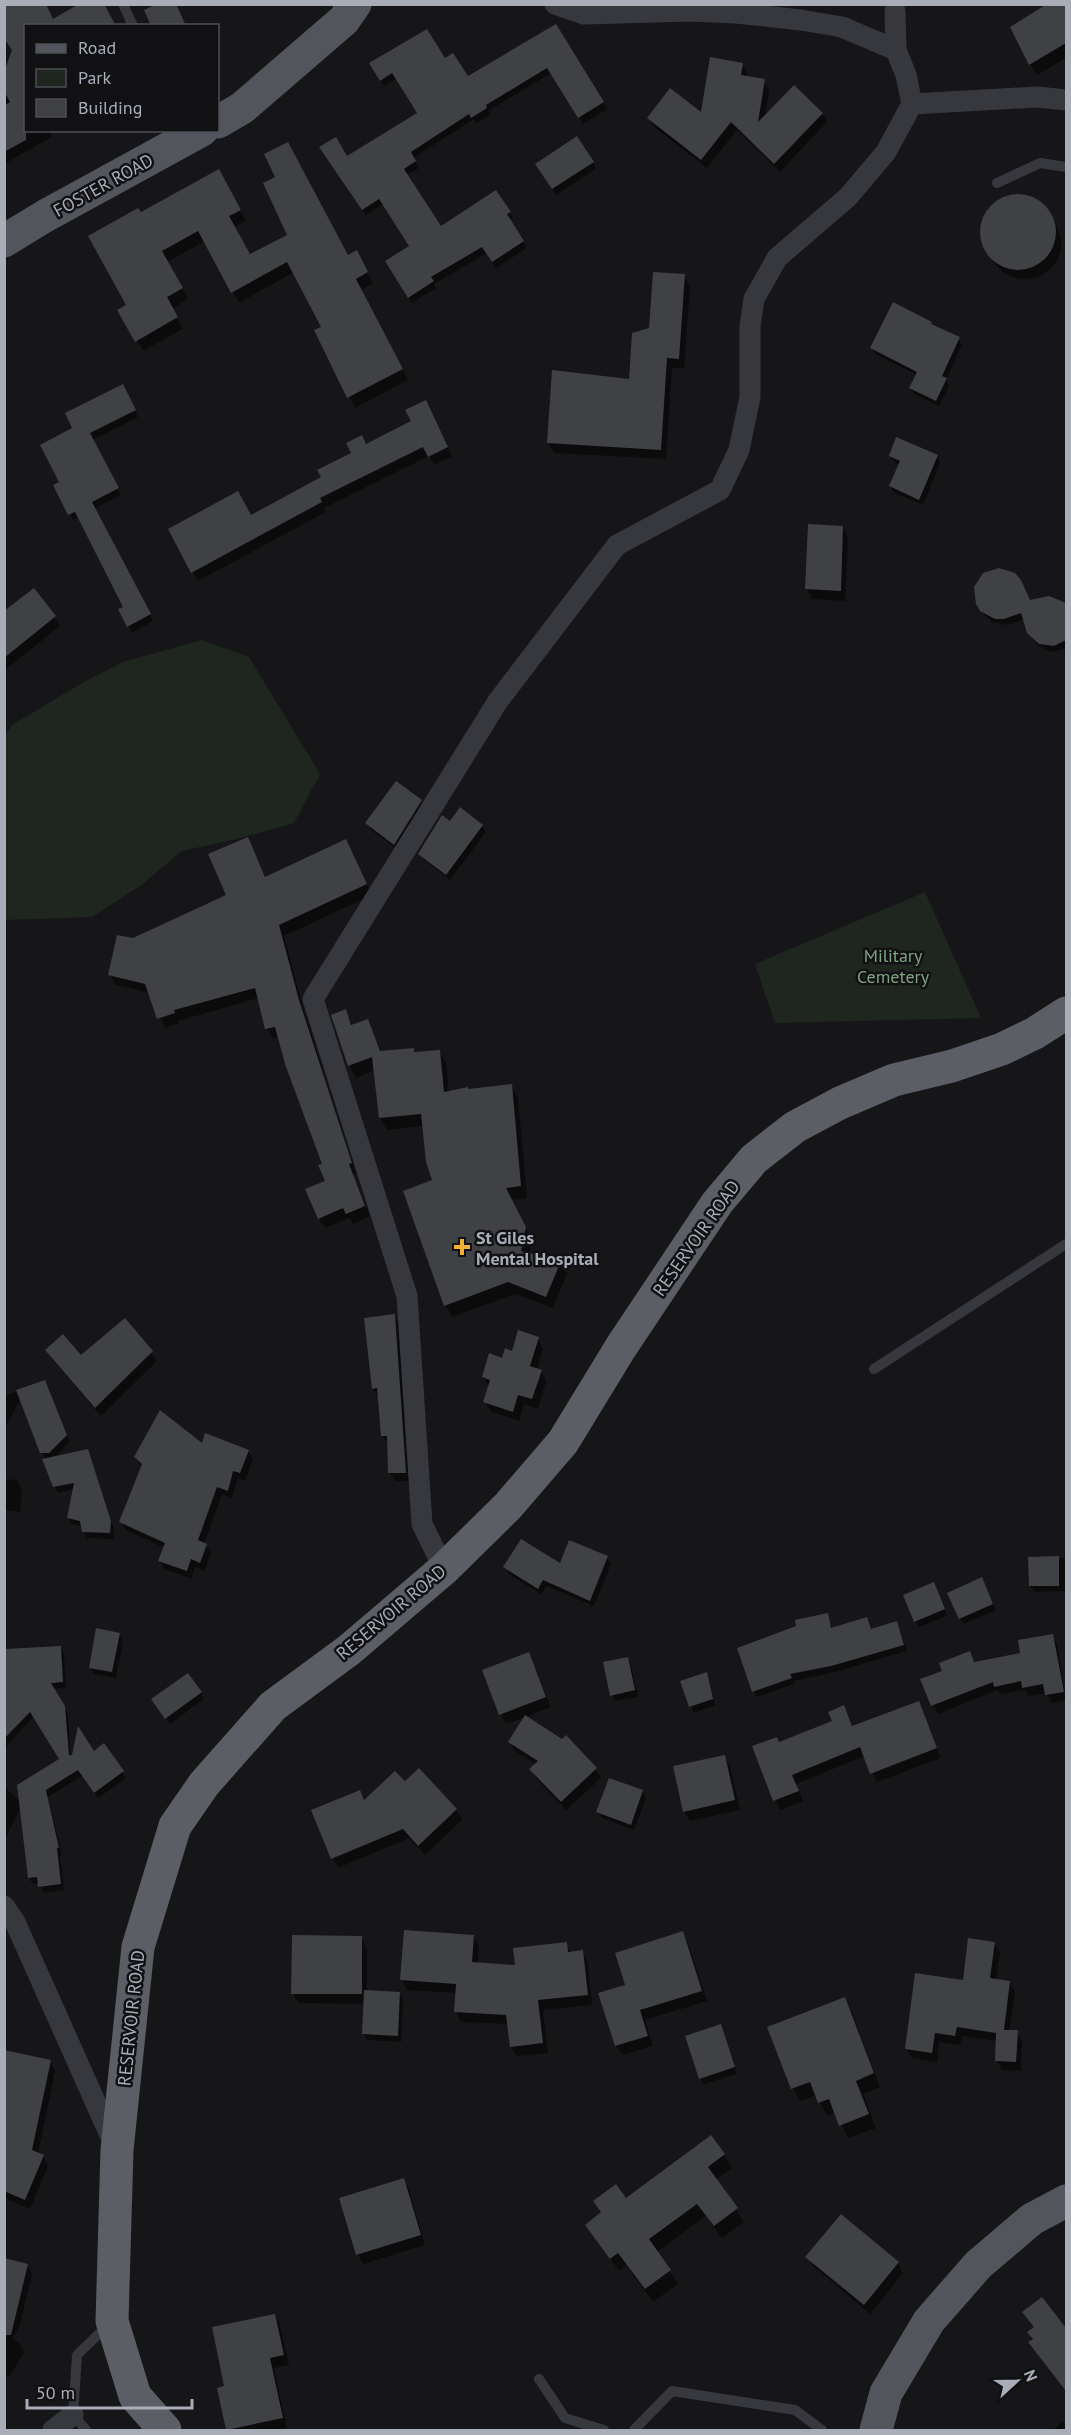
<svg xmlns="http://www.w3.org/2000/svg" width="1071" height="2435" font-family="'PT Sans',sans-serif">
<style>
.green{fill:#1e261f}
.shadow{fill:#0007}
.building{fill:#404145}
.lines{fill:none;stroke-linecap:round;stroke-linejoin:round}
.service{stroke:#37383d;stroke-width:10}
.minor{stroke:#37383d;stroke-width:21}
.primary{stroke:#53555c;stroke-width:33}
.trunk{stroke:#5b5e65;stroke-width:33}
.poi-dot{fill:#f2b134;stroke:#111113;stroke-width:2}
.labels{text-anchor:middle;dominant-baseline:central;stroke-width:5;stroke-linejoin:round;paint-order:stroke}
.street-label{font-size:18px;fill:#a8adb8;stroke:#111113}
.park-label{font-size:18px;fill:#7fa381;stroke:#111113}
.poi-label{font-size:18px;font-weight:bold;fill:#a8adb8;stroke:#111113;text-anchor:start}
</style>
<rect width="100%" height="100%" fill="#161618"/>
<path class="green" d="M202 640 249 657 320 774 294 823 237 839 182 851 140 886 92 917 5 920 4 737 12 725 82 683 123 662Z
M925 892 981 1018 775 1023 755 964Z"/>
<path class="shadow" d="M4 4 53 21 114 26H26V130H49L52 137 4 164V72L14 50Z
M1050 4H1066V58L1037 75 1030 64Z
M556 26 607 109 583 124 551 73 488 111 490 115 476 123 474 119 413 158 419 168 407 175 441 228 510 212 513 218 509 221 527 248 496 268 487 253 434 284 436 288 412 303 387 261 410 247 383 204 366 215 325 154 347 158 419 114 396 79 384 86 372 64 444 60 468 78Z
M742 64 747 73 746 78 764 81 769 90 765 118 822 113 827 122 780 172 737 130 707 168 654 127 649 118 702 115Z
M593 163 596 169 556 195 537 164Z
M219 171 246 221 234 227 250 256 348 257 356 252 373 283 361 290 408 380 355 408 316 331 323 327 294 272 239 303 205 241 167 262 188 299 172 309 183 329 143 351 119 310 128 305 140 214Z
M1022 195 1034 199 1044 205 1057 226 1061 238V250L1057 261 1049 270 1039 277 1027 279 1015 278 1004 273 996 265 984 243 982 231 984 219 990 209 999 201 1010 196Z
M684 276 690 286 684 368H672L666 459 554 453 548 443 631 380 651 329Z
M931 323 934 327 958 339 962 345 946 380 949 386 939 406 914 394 911 388 917 375 875 354 872 348Z
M126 392 138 417 92 440 121 495 94 509 153 621 132 633 120 610 125 607 79 517 73 520 55 486 61 483 74 428Z
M431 411 452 456 434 465 429 456 324 508 326 512 198 581 170 529 250 517 323 478Z
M890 456H937L940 463 923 505 894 493 890 486 900 465 894 462Z
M843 528 848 538 845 601 812 599 807 589Z
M34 590 60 626 4 671V613Z
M1030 602 1063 603 1066 608 1065 649 1051 652 1037 645 1028 632 1024 619 1008 625 992 622 981 611Z
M421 801 424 807 398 850 371 830 367 823Z
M450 823 482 826 486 832 450 880 424 860 420 854Z
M248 839 266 878 351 851 372 895 284 936 304 1011 356 1174 353 1175 370 1216 353 1224 350 1218 325 1228 319 1218 327 1182 324 1165 280 1037 273 1039 267 1028 259 998 178 1021 179 1023 165 1028 150 993 116 985 110 975 133 940 228 896Z
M345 1011 353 1026 367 1021 382 1053 413 1050 415 1054 439 1051 446 1063 449 1092 511 1086 518 1098 527 1198 511 1200 532 1240 529 1255 561 1263 567 1274 553 1308 515 1294 452 1317 445 1305 434 1181 423 1126 387 1130 380 1118 375 1070 356 1078 349 1066 333 1016Z
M395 1316 399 1324 410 1481H395L390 1473 389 1444 383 1436 378 1397 373 1389Z
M125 1320 157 1361 101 1416 52 1359 47 1350 81 1357Z
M538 1339 543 1349 537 1370 541 1371 546 1381 538 1409 524 1404 519 1421 490 1411 485 1402 489 1387 483 1377 513 1352Z
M44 1381 70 1442 54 1458 88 1451 114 1529 113 1539 87 1538 83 1527 72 1524 68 1518 74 1489 58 1493 21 1398 4 1430V1396Z
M203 1445 248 1451 253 1459 245 1481 238 1478 232 1498 222 1494 204 1544 211 1553 205 1571 195 1567 191 1579 165 1569 160 1561 165 1548 126 1530 121 1522 142 1468 135 1457Z
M4 1479 17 1480 22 1489 20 1512 4 1510Z
M607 1558 611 1564 594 1606 547 1586 541 1594 509 1574 505 1567 560 1565Z
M1030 1558H1066V1591L1034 1592 1030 1586Z
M985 1586 996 1610 964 1624 960 1618Z
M937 1590 947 1616 919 1627 916 1621Z
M827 1615 832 1629 867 1619 872 1630 897 1623 907 1651 835 1672 793 1681 794 1684 757 1697 754 1691 798 1627Z
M119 1634 123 1641 116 1678 94 1674 90 1667Z
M1052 1635 1057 1644 1066 1700 1052 1703 1046 1693 1028 1696 1025 1690 1000 1694 998 1690 938 1714 922 1680 944 1672 969 1653 975 1663 1022 1655Z
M60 1647 64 1654 66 1688 53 1689 68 1714 71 1761 93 1753 103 1745 126 1778 98 1798 82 1776 48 1797 62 1854 60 1855 64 1890 43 1893 39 1883 33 1884 29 1878 21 1806 4 1842V1787L20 1801 61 1759 34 1716 4 1749V1651Z
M529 1654 551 1707 526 1717 595 1769 601 1778 566 1810 537 1779 531 1770 537 1765 515 1751 510 1742 526 1717 506 1724 501 1714Z
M628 1658 631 1665 638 1697 615 1701 612 1695Z
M706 1674 715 1705 694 1713 682 1682Z
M201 1693 204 1699 170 1724 157 1706Z
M918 1703 941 1758 877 1782 865 1756 796 1784 803 1801 780 1810 754 1747 780 1744 848 1716 853 1727Z
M724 1756 730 1766 740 1810 690 1821 684 1811Z
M419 1770 456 1810 462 1820 425 1855 409 1838 338 1868 333 1858 360 1791 365 1801 405 1783Z
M642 1791 646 1798 634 1830 602 1818 598 1812Z
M683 1933 688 1943 707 2001 645 2020 653 2046 622 2055 616 2046 627 1986Z
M473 1936 479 1946 478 1964 517 1967 566 1944 571 1953 582 1952 588 1962 592 2005 543 2010 548 2053 517 2056 511 2047 509 2024 461 2022 456 2012 457 1993 407 1990 402 1980Z
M361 1938 367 1948V1992L399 1993 403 1999 401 2042 367 2040 364 2034 365 2004 298 2003 293 1993Z
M994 1943 1000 1953 996 1980 1009 1982 1015 1992 1009 2032H1017L1022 2041 1021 2071 1002 2070 997 2061 998 2041 962 2036 960 2045 939 2042 937 2062 912 2058 906 2049Z
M844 1999 852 2012 880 2087 863 2094 876 2128 848 2138 835 2112 827 2116 817 2095 800 2101 793 2088Z
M723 2032 737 2074 704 2084 700 2078Z
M4 2051 50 2061 55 2071 38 2154 43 2156 48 2166 30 2209 4 2198Z
M724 2155 732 2168 715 2180 744 2222 722 2238 706 2216 657 2252 678 2284 653 2302 626 2265 619 2271 587 2225 626 2200Z
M403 2180 409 2190 425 2245 363 2264 358 2254Z
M807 2257 898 2263 903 2273 870 2314 813 2266Z
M4 2259 27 2265 32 2274 20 2325 12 2339 19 2343 24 2352 9 2377 4 2374Z
M1041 2299 1066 2330V2386L1064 2388 1030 2343 1033 2340 1029 2333 1035 2328 1024 2313Z
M275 2315 280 2325 289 2365 274 2368 287 2428 275 2430H228L218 2389 226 2387Z
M1062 2421 1066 2425V2430H1054Z"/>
<path class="building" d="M4 4H46L53 19 79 4H104L116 26H26V140L4 152V106L10 102 4 91V72L12 50 4 38Z
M157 4H176L186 26H151L144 10Z
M1047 4H1066V43L1029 65 1010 27Z
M556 24 604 102 578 118 547 68 486 105 487 108 471 118 469 114 411 152 416 161 404 169 441 226 496 190 511 212 507 214 524 241 492 262 482 247 431 277 434 281 408 298 385 261 409 246 379 199 362 210 319 147 336 137 347 156 417 113 392 73 380 81 369 63 427 29 445 58 453 53 468 76Z
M710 57 743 63 741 75 765 79 758 122 794 85 823 113 774 164 731 122 701 160 647 118 670 88 701 112Z
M577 136 594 162 552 189 535 164Z
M288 142 348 255 357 250 368 272 356 279 403 369 347 398 314 330 321 327 287 262 231 293 198 231 162 251 183 288 167 297 178 317 135 342 117 310 126 305 88 236 138 208 141 212 219 169 241 210 229 216 250 254 287 235 263 183 275 177 264 154Z
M980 232a38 38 0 1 1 76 0a38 38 0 1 1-76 0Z
M653 272 685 274 679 359 667 358 661 450 547 443 552 370 629 379 632 333 649 328Z
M893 302 932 322 931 324 960 337 942 376 947 378 936 401 909 388 917 372 870 348Z
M123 384 136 410 90 433 119 488 92 502 151 614 127 627 118 609 123 607 75 512 68 515 53 485 59 482 40 445 72 428 65 413Z
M426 400 448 447 428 457 423 447 320 498 322 502 191 573 168 529 238 491 251 515 321 477 317 470 351 453 346 443 362 435 366 444 411 421 405 410Z
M896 437 938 455 919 500 889 486 900 461 889 456Z
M808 524 843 526 841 591 805 589Z
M999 568 1015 573 1021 580 1030 600 1049 596 1066 603V640L1054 646 1039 644 1027 633 1021 613 1004 619H995L980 611 976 604 974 587 983 573Z
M34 588 56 616 4 658V611Z
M396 781 422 800 394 845 365 823Z
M460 807 483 825 446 875 418 854 442 815 450 821Z
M248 837 265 877 346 839 367 884 279 925 299 1000 352 1163 349 1164 365 1206 346 1214 343 1208 318 1219 305 1189 325 1181 318 1165 322 1164 285 1064 275 1027 265 1029 255 988 174 1010 175 1013 157 1019 145 984 108 975 117 935 133 938 226 895 208 854Z
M346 1009 351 1025 368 1019 380 1051 414 1048V1052L440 1050 444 1092 468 1087V1089L512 1084 521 1186 506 1188 526 1227 521 1251 561 1261 546 1297 508 1282 444 1306 403 1191 432 1180 426 1162 421 1114 379 1118 372 1057 348 1066 331 1015Z
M395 1314 406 1473H388L387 1436H381L377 1388 372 1389 364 1318Z
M125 1318 153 1351 95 1408 45 1350 63 1334 81 1355Z
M518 1330 539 1337 530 1366 542 1370 532 1399 518 1395 513 1412 483 1402 490 1380 482 1377 489 1353 502 1358 505 1348 512 1351Z
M45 1380 67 1435 49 1453H40L16 1390Z
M160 1410 202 1443 205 1433 249 1450 240 1473 233 1471 228 1491 217 1487 198 1540 207 1544 200 1563 191 1559 187 1571 158 1561 165 1543 119 1522 142 1464 134 1457Z
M88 1449 111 1521 110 1533 82 1532 80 1521 67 1518 74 1483 53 1487 42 1459Z
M521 1539 560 1563 569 1540 608 1556 590 1601 543 1580 538 1589 503 1567Z
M1059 1556V1586H1029L1028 1557Z
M982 1577 993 1604 959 1619 947 1593Z
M934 1582 945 1609 914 1622 903 1595Z
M828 1613 831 1628 867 1617 871 1629 897 1621 904 1645 831 1666 790 1674 792 1678 752 1692 737 1648 796 1626 795 1620Z
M96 1628 120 1633 112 1672 89 1668Z
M1053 1634 1064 1692 1045 1695 1043 1684 1022 1688 1021 1681 994 1687 993 1682 931 1706 920 1679 942 1671 939 1663 970 1651 974 1662 1020 1653 1018 1640Z
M61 1646 63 1682 51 1683 65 1706 69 1755H72L78 1726 94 1751 104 1743 124 1771 94 1793 78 1770 46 1790 59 1848H57L61 1884 38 1887 37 1877 28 1878 17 1785 59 1759 30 1712 4 1739 5 1649Z
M529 1652 546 1697 499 1715 482 1670Z
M628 1657 635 1690 610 1696 603 1662Z
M707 1672 713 1699 689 1707 680 1681Z
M188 1673 202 1692 165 1719 151 1699Z
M919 1701 937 1748 870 1774 860 1747 792 1775 799 1791 773 1801 752 1746 777 1737 779 1742 832 1721 828 1712 844 1705 852 1726Z
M525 1715 562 1739 566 1735 597 1768 561 1802 529 1769 538 1761 508 1742Z
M725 1755 735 1800 683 1812 673 1766Z
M419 1768 457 1809 418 1846 403 1829 331 1859 311 1810 360 1790 364 1800 395 1771 405 1781Z
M609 1778 643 1790 631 1825 596 1812Z
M404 1930 474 1935 472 1962 515 1965 513 1948 567 1942 568 1952 583 1950 588 1995 538 2000 543 2043 510 2047 506 2015 454 2012 456 1984 400 1980Z
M683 1931 702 1991 640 2010 648 2036 615 2046 598 1993 625 1985 615 1953Z
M292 1935 362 1936V1994H291Z
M968 1938 995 1942 990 1978 1010 1981 1004 2030H1018L1016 2062 995 2061 996 2033 957 2027 955 2036 935 2033 932 2053 905 2049 915 1973 963 1980Z
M364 1990 400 1992 398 2036 362 2034Z
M845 1997 874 2073 856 2081 869 2114 839 2126 829 2099 818 2103 810 2082 791 2089 767 2027Z
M721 2024 735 2067 699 2079 685 2036Z
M4 2050 51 2060 32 2150 44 2155 25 2200 4 2191Z
M711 2135 725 2154 708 2167 738 2208 714 2226 697 2204 649 2239 671 2270 645 2289 618 2253 610 2259 585 2225 601 2212 593 2201 616 2184 626 2198Z
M404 2178 421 2235 356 2255 339 2198Z
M841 2214 899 2262 864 2305 805 2257Z
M4 2258 28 2264 11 2335H4Z
M1042 2297 1066 2328V2391L1028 2342 1033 2339 1027 2332 1034 2327 1022 2312Z
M275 2314 284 2355 270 2358 283 2418 226 2430 217 2388 224 2386 212 2327Z"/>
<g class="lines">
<path class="service" d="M123 4 133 26
M997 183 1040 163 1066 167
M874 1369 1066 1244
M539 2379 565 2418 604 2430
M86 2430 73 2415 77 2355 109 2324
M634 2430 672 2391 795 2410 822 2430"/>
<path class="minor" d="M895 11 896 50
M912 104 1037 97 1066 100
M444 1569 422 1524 407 1296 313 999 498 701 617 545 720 490 739 450 750 397V326L754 299 777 258 848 197 886 152 912 104 906 75 896 50 842 27 801 20 736 13 690 11 584 14 555 4
M4 1906 15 1922 115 2146
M53 2430 73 2415"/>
<path class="primary" d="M218 122 242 108 344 20 355 4
M4 241 45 216 202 130
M876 2430 886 2393 929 2321 978 2265 1032 2219 1066 2201"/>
<path class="trunk" d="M165 2430 135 2396 112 2321 117 2150 138 1947 175 1826 204 1784 273 1706 349 1650 444 1569 508 1506 563 1442 621 1347 717 1203 754 1159 795 1127 840 1103 894 1080 952 1066 1002 1049 1035 1033 1066 1013"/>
</g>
<path class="poi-dot" d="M459 1238h6v6h6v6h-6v6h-6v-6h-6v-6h6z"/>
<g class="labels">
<g class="street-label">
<text transform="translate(103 185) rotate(-29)">FOSTER ROAD</text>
<text transform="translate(696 1238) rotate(-55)">RESERVOIR ROAD</text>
<text transform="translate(391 1612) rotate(-40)">RESERVOIR ROAD</text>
<text transform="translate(131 2018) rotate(-84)">RESERVOIR ROAD</text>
</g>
<g class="park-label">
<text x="893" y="955">Military<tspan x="893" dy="21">Cemetery</tspan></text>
</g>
<g class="poi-label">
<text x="476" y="1237">St Giles<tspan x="476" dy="21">Mental Hospital</tspan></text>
</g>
</g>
<rect width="1071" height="2435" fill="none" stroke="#a8adb8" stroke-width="12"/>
<rect x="24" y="24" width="195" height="108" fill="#111113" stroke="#4d4f55" stroke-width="1.5"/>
<rect x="36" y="44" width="30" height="9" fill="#53555c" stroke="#4d4f55" stroke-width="1.5"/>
<text x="78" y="54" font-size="18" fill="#a8adb8">Road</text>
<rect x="36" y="69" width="30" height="18" fill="#1e261f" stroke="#4d4f55" stroke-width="1.5"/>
<text x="78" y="84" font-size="18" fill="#a8adb8">Park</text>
<rect x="36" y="99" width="30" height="18" fill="#404145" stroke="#4d4f55" stroke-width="1.5"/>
<text x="78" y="114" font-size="18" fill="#a8adb8">Building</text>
<g transform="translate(1017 2381) rotate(68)" stroke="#111113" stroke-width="4.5" paint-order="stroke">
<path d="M0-4.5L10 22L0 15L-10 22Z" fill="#a8adb8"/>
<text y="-9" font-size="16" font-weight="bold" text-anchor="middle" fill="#a8adb8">N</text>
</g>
<path d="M27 2399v9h165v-9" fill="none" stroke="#a8adb8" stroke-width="3"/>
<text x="36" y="2399" font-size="18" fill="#a8adb8" stroke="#111113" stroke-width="4.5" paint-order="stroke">50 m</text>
</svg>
